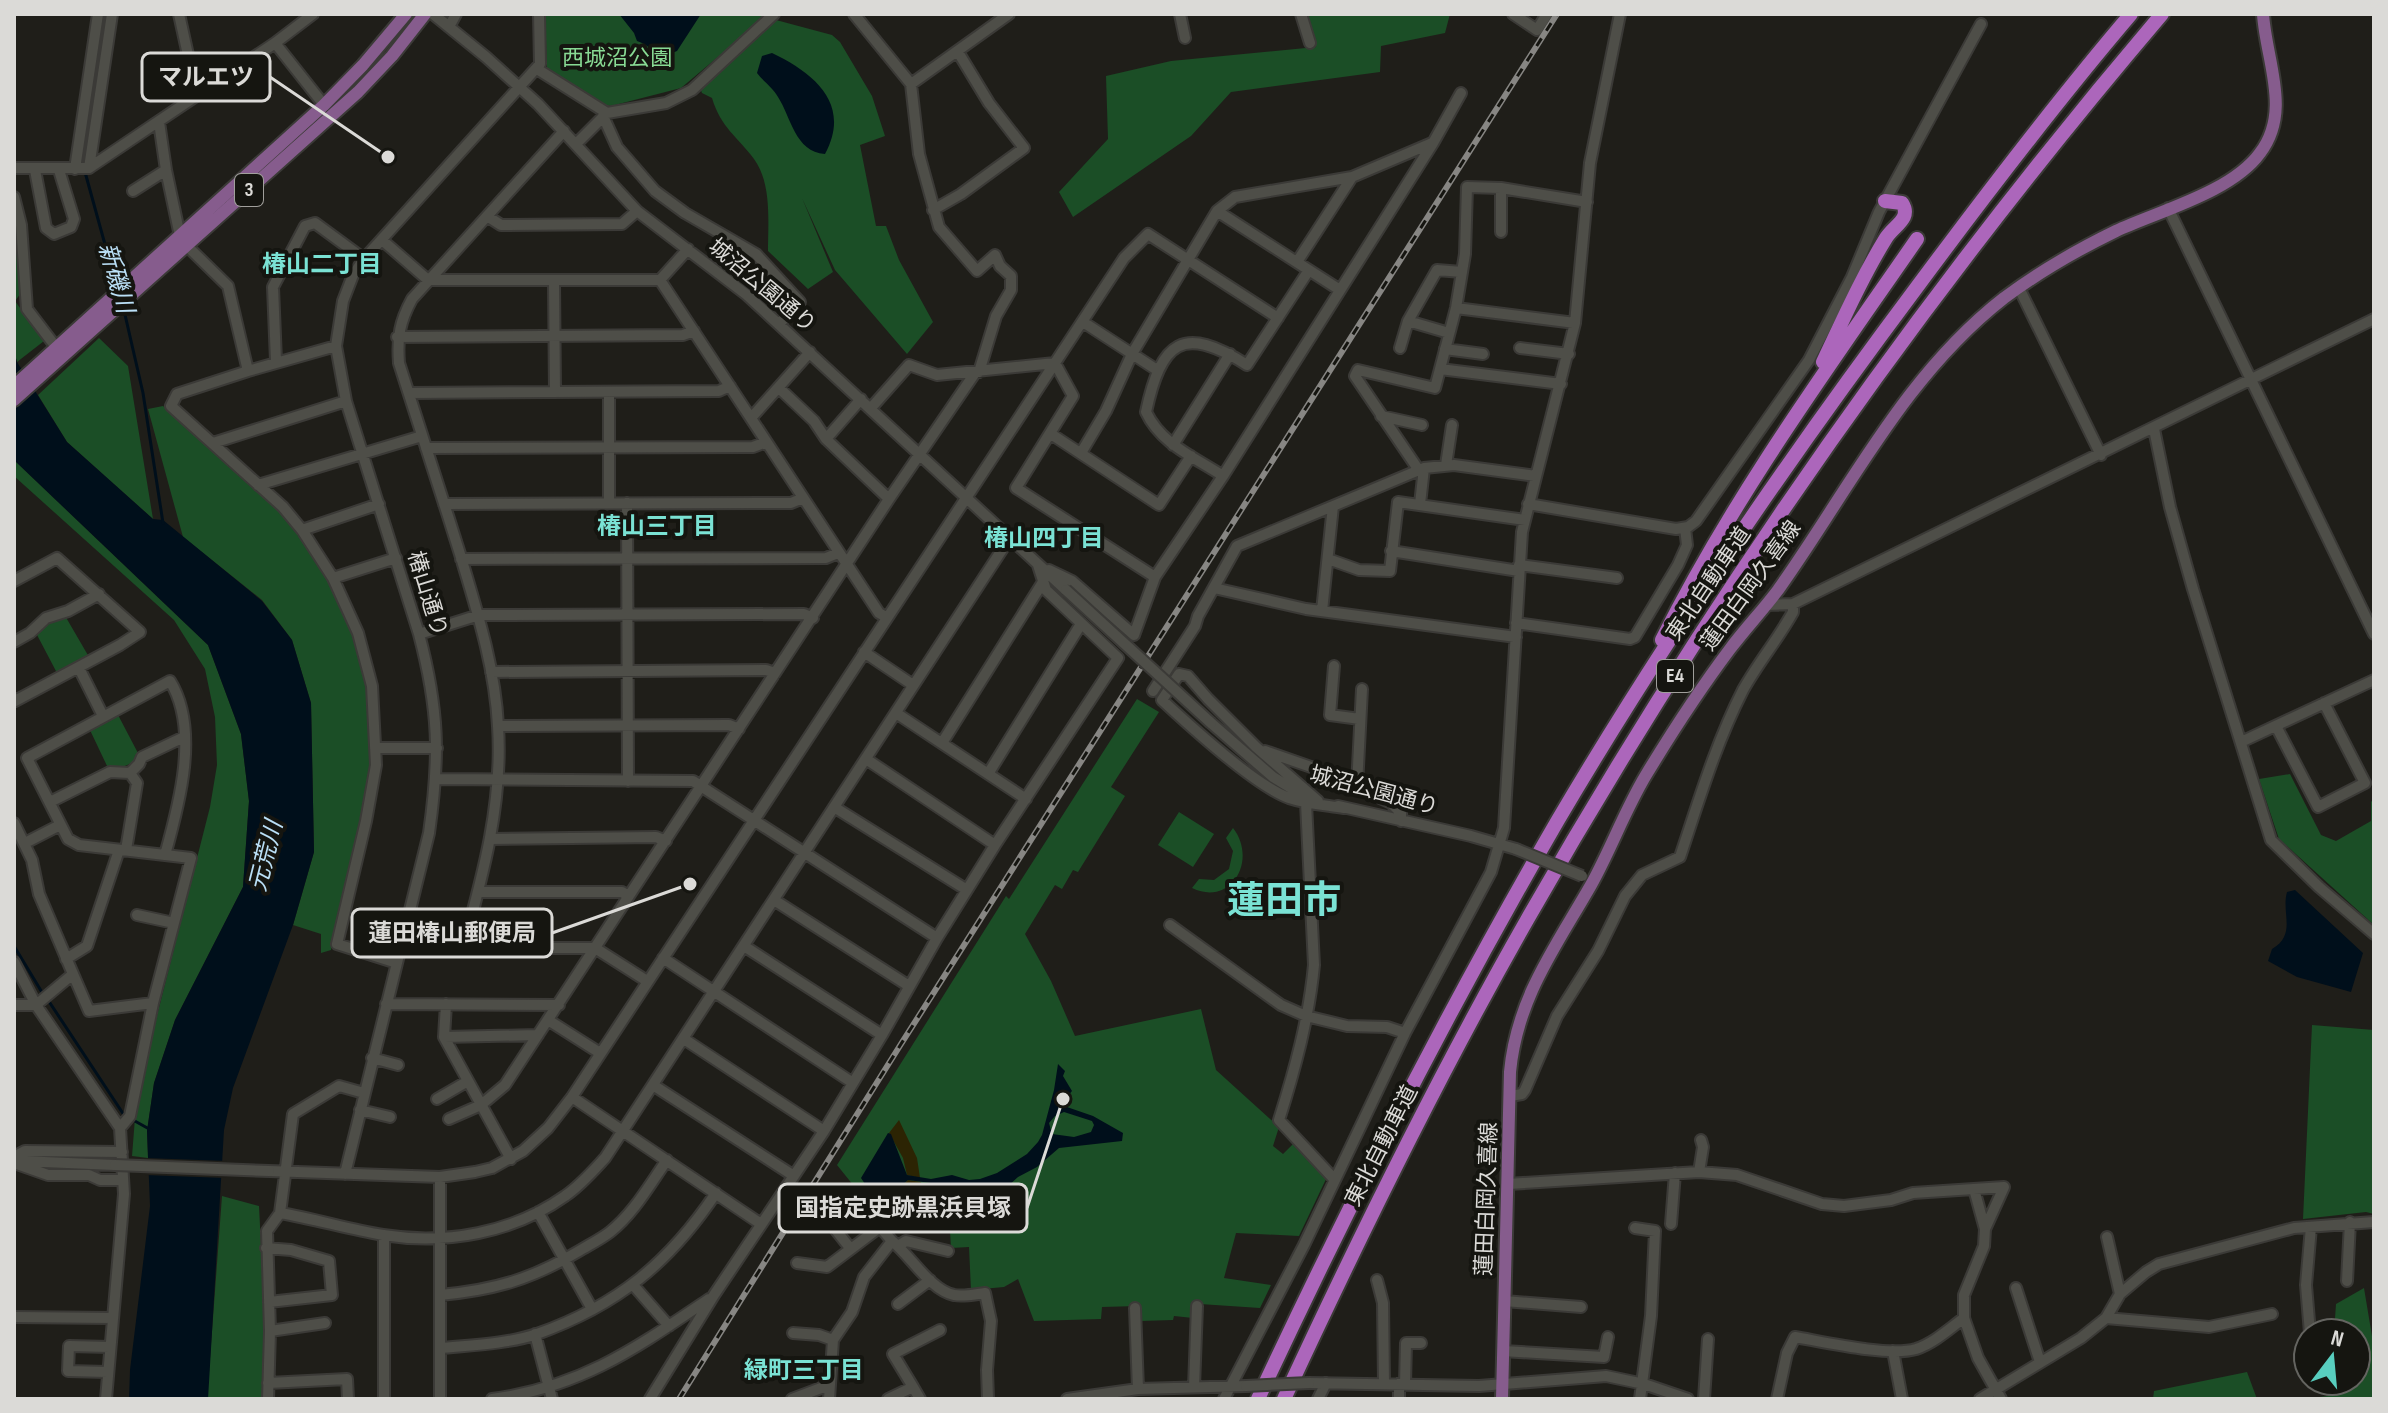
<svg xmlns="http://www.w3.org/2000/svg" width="2388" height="1413" font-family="'Sofia Sans Condensed','Noto Sans JP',sans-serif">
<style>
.green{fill:#1b4e26}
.sand{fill:#2c2403}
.water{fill:#000f1b;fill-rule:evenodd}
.pier{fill:#1f1e19}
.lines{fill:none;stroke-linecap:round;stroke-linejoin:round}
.stream{stroke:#000f1b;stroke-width:3}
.minor-casing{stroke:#3b3a37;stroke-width:14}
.major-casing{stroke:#3b3a37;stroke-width:16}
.highway-casing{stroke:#3b3a37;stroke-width:18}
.minor{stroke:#4e4e48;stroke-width:10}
.major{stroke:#865c8d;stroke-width:12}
.highway{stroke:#ac66bb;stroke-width:14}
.rail-casing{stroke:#878683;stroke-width:6}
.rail{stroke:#151510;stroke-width:3;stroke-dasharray:9;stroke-linecap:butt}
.minor-bridge-casing{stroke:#3b3a37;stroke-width:14;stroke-linecap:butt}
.minor-bridge{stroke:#4e4e48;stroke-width:10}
.labels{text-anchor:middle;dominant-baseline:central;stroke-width:8;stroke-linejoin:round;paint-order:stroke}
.shield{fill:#151510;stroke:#a09f9b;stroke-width:2}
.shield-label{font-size:20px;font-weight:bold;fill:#dbdad7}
.park-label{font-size:22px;fill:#88da94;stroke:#151510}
.street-label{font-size:22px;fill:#dbdad7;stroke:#151510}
.neighbourhood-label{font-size:24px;font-weight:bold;fill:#7ae2d4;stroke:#151510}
.water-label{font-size:24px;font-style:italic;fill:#bbe0f7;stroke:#151510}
.town-label{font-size:38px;font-weight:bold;fill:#7ae2d4;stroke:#151510}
.leader{fill:none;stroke:#dbdad7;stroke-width:3}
.callout-dot{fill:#dbdad7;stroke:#151510;stroke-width:3}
.callout{fill:#151510;stroke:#dbdad7;stroke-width:3}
.callout-label{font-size:24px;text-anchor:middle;font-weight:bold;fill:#dbdad7}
</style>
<rect width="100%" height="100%" fill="#1f1e19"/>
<path class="green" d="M545 14H769L681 88 611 106 603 105 547 68Z
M1307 14H1450L1445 33 1381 46 1380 72 1231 92 1191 136 1073 217 1059 192 1108 139 1106 76 1171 61 1316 47Z
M776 20 832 35 840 42 872 96 885 136 860 145 876 226H886L899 260 933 322 907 354 835 270 802 198 833 272 808 289 768 251C768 222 772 184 754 159 737 136 721 128 712 98L702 93 699 86Z
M14 213 21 293 15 301 44 341 17 362 14 351Z
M99 338 128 366 153 519 67 442 38 395Z
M163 406C204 441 251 475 285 517 340 583 376 671 371 759 368 823 346 887 331 950L321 953V934L293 925 314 852 311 703 292 640 262 600 183 537 148 409Z
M14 460 208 645 241 734 249 801 243 887 175 1020 154 1083 147 1131 148 1158 132 1156 135 1118 148 1051 210 807 217 765 215 717 205 669 174 620 14 476Z
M64 614 89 657 57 673 36 633 41 627Z
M1137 699 1159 712 1111 787 1125 796 1078 872 1073 870 1062 889 1055 885 1025 934 1051 981 1075 1036 1201 1009 1216 1070 1279 1127 1273 1146 1283 1154 1294 1143 1327 1177 1299 1236 1236 1233 1224 1278 1271 1285 1260 1308 1200 1304 1193 1318 1174 1316 1173 1320 1140 1321 1138 1306 1102 1307 1101 1319 1034 1321 1018 1279 1004 1287 971 1290 969 1247 951 1248 950 1231 908 1220 890 1231 837 1165 1006 896 1009 899Z
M117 713 139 755C133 765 120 769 108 768L89 728Z
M2290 774 2321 835 2336 841 2371 821V802L2374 798V925L2279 839 2259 779Z
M1179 812 1214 834 1193 867 1158 845Z
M1233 828C1258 860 1231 907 1192 888L1199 879 1214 880 1229 869 1233 851 1226 838Z
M2312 1025 2374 1030V1214L2366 1212 2303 1219Z
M222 1196 259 1206 266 1343 264 1399H207Z
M2364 1288 2374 1348V1399H2301L2328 1396 2330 1381H2356V1333H2334L2336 1304Z
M2247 1372 2257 1399H2153L2154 1391Z"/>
<path class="sand" d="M899 1120 917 1158 920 1178 907 1175 903 1158 889 1133Z
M908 1180 921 1182 919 1195 891 1212 884 1201Z"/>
<path class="water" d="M619 14H701L677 51 665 56C654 54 648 44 637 41L634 33Z
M772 53C814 73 852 104 825 154 795 152 791 117 778 97 773 88 763 81 757 73L762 56Z
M14 351 17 362 67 442 153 519 163 520 262 601 292 640 311 703 314 852 293 925 233 1088 224 1130 208 1399H129L130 1370 150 1206 147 1131 154 1083 175 1020 243 887 249 801 241 734 208 645 14 460Z
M2295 890 2363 953 2351 992 2297 977 2268 961 2272 949C2297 935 2281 913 2287 892Z
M1058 1064 1065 1071 1063 1076 1072 1091 1066 1098 1064 1106 1093 1116 1123 1133 1122 1141 1059 1148 1037 1167 1018 1177 997 1196 989 1200 973 1199 931 1183 908 1180 886 1199 877 1202 861 1178 888 1133 891 1134 907 1175 931 1179 952 1175 969 1180 980 1179 997 1173 1027 1154 1038 1142 1042 1135 1054 1090ZM1064 1112 1092 1121 1094 1125 1091 1132 1074 1137 1052 1134 1049 1123 1055 1116Z"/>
<path class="pier" d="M144 1158 227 1161 226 1178 145 1175Z"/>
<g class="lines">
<path class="stream" d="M82 165 104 14
M85 172 117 288
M123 306 143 393 163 523
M14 946 43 994
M48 1000 124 1115 151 1130"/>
<defs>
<path id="minor" d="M179 14 197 96
M433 14 486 57 538 104 637 211 747 295 1066 590
M854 14 911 84 919 154 939 227 977 271 995 255 1000 266 1011 276V290L996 316 979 372
M1180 14 1185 38
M1301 14 1310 43
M1513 14 1537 30 1547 14
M449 27 456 14
M275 43 324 105
M537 69 607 113
M911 84 1009 14
M603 116 617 147 655 191 685 213 756 254 800 302 779 324
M159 122 166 170 180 236
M576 144 607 113 666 103 692 90 774 14
M16 168H89L275 43 313 14
M89 168 112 14
M75 169 98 14
M35 170 46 228 54 234 71 227 74 219 59 170
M133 191 166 170
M14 197 21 225 27 309 59 351
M2168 208 2374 634
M933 210 961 194 1024 148 989 103 958 52
M1217 211 1340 290
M487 216 501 225 622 224 637 211
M1501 232V188
M382 240 428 280H660L688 249
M186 245 228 286 248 371 336 346
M1297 262 1352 177
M660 280 879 613 886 617
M554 282 555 392
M2019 288 2101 455
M1456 308 1575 323
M1083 322 1157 370
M1449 333 1408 321 1437 270 1462 272
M397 337 683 335 694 331
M1400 348 1408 321
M1520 348 1569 354
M1445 349 1483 354
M276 361 273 287 305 226 315 223 364 259
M1440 369 1561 384
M248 371 177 394 171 406 283 507 302 530 333 578 358 633 372 686 376 765 366 821 337 944 397 963
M779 388 814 421 826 439
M409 393 719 391 730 386
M861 399 826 439 889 499
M871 408 909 365 937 375 1055 363 1073 396 1016 488 1155 577
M1381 416 1422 425
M751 418 810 352
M2154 429 2170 507 2193 589 2271 840 2319 887 2374 934
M1051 434 1159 505 1191 456
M213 443 346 401
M1173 445 1230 354
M426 448 753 447 766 442
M1081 453 1106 411 1132 354 1217 211 1235 197 1352 177 1432 143
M1446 465 1452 425
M1418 469 1355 376 1358 370 1435 388 1456 308 1465 254 1467 187 1501 188 1587 202
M1223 476C1194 457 1161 444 1146 412 1161 341 1183 324 1247 365L1309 270
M258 485 422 436
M609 503V392
M627 503 628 781
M444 504 791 503 803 498
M1420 504 1424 468
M1528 504 1676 529 1688 527 1696 521 1809 360 1852 277 1879 212 1981 24
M1333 506 1424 468 1454 465 1536 476
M302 530 379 504
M1391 551 1519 571
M461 559 826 558 838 553
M1328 559 1359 570 1390 571 1398 502 1525 520
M1519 565 1617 578
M1049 570 1072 581 1134 635 1155 577 1223 476 1433 143 1461 93
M333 578 396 558
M14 581 57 558 140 632 120 645 15 701 14 699
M1214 588 1306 609 1516 637
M1766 605 1793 604 2374 319
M1516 623 1630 639 1635 637 1678 565 1687 545 1685 528
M419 634 479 615 804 614 813 618
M14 642 30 633 46 618 68 611 99 594
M864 652 913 685
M1334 666 1330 715 1360 719
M79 668 103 716
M491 672 766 670 775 673
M170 681C200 729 179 805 165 855L79 845 68 839 27 758Z
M1153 691 1195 626 1198 616 1237 546 1333 506 1322 611
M896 713 1026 799
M1211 723 1273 777 1304 796
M498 726 729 725 739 729
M2276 726 2318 807 2365 783 2324 703
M2241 742 2374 680
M942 743 1043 582
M375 748H437
M1265 751 1314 768 1391 803 1401 813V821
M866 759 995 845
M988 774 1081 624
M437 779 693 781 937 938
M1357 786 1362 689
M1318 801 1256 747 1208 699 1188 676 1179 674 1162 700C1190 726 1256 786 1289 798 1307 804 1325 805 1344 808
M50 802 110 772 130 773 139 764 142 757 184 737
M1306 803 1314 965C1309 1018 1295 1069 1279 1120L1335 1180
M1338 806 1471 836 1516 849
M834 807 967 890
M14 823 32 860 39 894 73 974 36 1005H14
M491 839 656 837 666 841
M25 843 60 825
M126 850 137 783 130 773
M478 892H622L628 896
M774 900 909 986
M137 915 174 923
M1170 925 1281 1005 1306 1016 1347 1026 1387 1027 1405 1033
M744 946 882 1035
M400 948H595L647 981
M463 948C483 875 503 802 498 726 495 667 477 611 460 554 440 490 419 426 399 363 397 337 400 321 412 299L564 131
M663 958 853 1083
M66 959 87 946 119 850
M14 962 36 1005 120 1128 124 1194 106 1399
M73 974 89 1011 153 1003
M386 1004 559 1005
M446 1004 444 1037 511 1159
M548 1020 600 1053
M444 1037 538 1035
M684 1039 824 1131
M372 1058 398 1065
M653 1085 794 1176
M1510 1096 1522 1094 1525 1090 1557 1016 1598 951 1625 896 1642 875 1680 857C1699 800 1716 743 1743 690 1758 663 1778 639 1793 612V604
M572 1097 761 1224
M437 1099 468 1081
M360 1110 390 1117
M449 1119 481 1105 505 1085 889 499 975 373
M120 1128 130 1116 153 1003 191 858 165 855
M14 1157 25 1151 122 1152
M20 1161 115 1165
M14 1163 48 1175H89L100 1180H122
M269 1171 440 1177 475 1172 492 1168 523 1151 548 1128 572 1097 1124 258 1148 234 1278 318
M1699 1172 1703 1147 1701 1140
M345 1174 429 833C440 756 439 710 419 634L346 401 336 346 343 301 353 275 364 259 540 64 539 14
M440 1177V1399
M1508 1184 1699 1172 1737 1175 1822 1204 1844 1206 1891 1200 1913 1193 2004 1187 1985 1229 1984 1246 1964 1295V1318L1978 1358 2001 1399
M1974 1189 1985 1229
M538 1212 592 1309
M280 1213C315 1219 348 1229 383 1235 446 1245 513 1233 565 1196 580 1186 593 1171 605 1158L1009 539
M824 1215 850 1248
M1671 1224 1675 1173
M1635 1228 1655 1231 1651 1316 1640 1399
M2107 1237 2120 1294
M898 1246 906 1241 948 1251
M266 1248 291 1250 329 1261 332 1295 269 1302
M797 1263 827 1267 880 1227 892 1241
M1377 1280 1383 1303 1384 1383
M2347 1281 2350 1222
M634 1286 669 1326
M2016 1288 2040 1362
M440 1295C495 1290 532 1279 579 1251 589 1245 601 1239 610 1232 634 1213 650 1184 667 1160
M1504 1301 1581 1307
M898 1304 930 1280
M1135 1308 1138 1389
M14 1317 112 1318
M2106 1318 2209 1327 2272 1314
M270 1331 325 1323
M793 1333 819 1335 833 1340
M2310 1333 2306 1285 2311 1227
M535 1334 552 1399
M440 1348C472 1345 507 1344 537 1334 618 1305 669 1263 716 1193
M1503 1351 1604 1357 1608 1337
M1893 1351 1902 1399
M108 1372 68 1371 69 1346 110 1347
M268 1383 347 1379 348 1399
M1309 1383 1479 1386 1606 1376 1644 1384 1688 1399
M1405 1384 1406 1343H1421
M913 1387 893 1354 940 1330
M1194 1387 1197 1306
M268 1399 270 1331 267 1231 280 1213 293 1114 339 1086 364 1093
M384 1399V1235
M492 1399C582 1387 636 1348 709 1299
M650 1399 714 1295 824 1131 882 1035 937 938 995 845 1118 658 1046 590 1038 565
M792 1399 829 1385
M829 1399 833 1340 852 1312 864 1277 892 1241C910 1255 931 1291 954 1295 964 1297 976 1294 985 1293L991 1321 987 1370 988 1399
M888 1399 913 1387 920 1399
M1067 1399 1138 1389 1246 1386
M1224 1399 1304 1245 1405 1033 1491 872 1504 828 1522 532 1575 323 1590 163 1620 14
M1318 1399 1326 1383
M1399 1399V1384
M1704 1399 1708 1339
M1777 1399 1787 1353 1795 1337C1824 1342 1889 1357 1916 1349 1934 1343 1949 1329 1964 1318
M1980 1399 2081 1338 2106 1318 2120 1294 2146 1272 2159 1264 2294 1228 2374 1222"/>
<path id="major" d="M14 386 324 105 363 65 406 14
M14 400 358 92 392 56 425 14
M1502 1399 1510 1072C1517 998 1555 948 1591 885 1611 849 1625 810 1646 775 1672 732 1700 689 1730 649 1745 629 1763 610 1778 590 1850 489 1904 376 2004 298 2039 272 2077 250 2116 231 2159 211 2232 192 2260 153 2292 111 2266 61 2263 14"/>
<path id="highway" d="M1823 362C1843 320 1862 277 1886 238 1894 225 1912 219 1902 203L1885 201
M1662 640C1733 498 1827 369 1917 239
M1258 1399C1350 1202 1449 1008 1558 820 1667 635 1789 458 1917 287 1986 194 2056 102 2131 14
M1284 1399C1359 1237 1438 1076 1527 920 1709 600 1923 295 2162 14"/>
</defs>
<use href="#minor" class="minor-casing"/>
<use href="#major" class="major-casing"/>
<use href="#highway" class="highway-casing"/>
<use href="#minor" class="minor"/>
<use href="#major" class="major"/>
<use href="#highway" class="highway"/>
<defs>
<path id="rail" d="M679 1399 901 1044 1557 14"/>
</defs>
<use href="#rail" class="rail-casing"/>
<use href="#rail" class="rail"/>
<defs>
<path id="minor-bridge" d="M1066 590 1211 723
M1516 849 1582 876
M115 1165 269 1171
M1246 1386 1309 1383"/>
</defs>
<use href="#minor-bridge" class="minor-bridge-casing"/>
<use href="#minor-bridge" class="minor-bridge"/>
</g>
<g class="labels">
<g class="shield">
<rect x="235" y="174" width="28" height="32" rx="6"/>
<rect x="1657" y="660" width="36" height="32" rx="6"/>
</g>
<g class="shield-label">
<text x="249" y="190">3</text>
<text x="1675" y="676">E4</text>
</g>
<g class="park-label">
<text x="617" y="58">西城沼公園</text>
</g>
<g class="street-label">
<text transform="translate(762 286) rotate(40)">城沼公園通り</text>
<text transform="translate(1709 584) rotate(-56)">東北自動車道</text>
<text transform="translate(1751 586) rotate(-54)">蓮田白岡久喜線</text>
<text transform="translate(427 594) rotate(73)">椿山通り</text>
<text transform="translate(1374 791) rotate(15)">城沼公園通り</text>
<text transform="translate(1382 1146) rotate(-63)">東北自動車道</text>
<text transform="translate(1487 1199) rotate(-88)">蓮田白岡久喜線</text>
</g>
<g class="neighbourhood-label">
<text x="322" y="264">椿山二丁目</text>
<text x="657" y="526">椿山三丁目</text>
<text x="1044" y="538">椿山四丁目</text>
<text x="804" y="1370">緑町三丁目</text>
</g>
<g class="water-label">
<text transform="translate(116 278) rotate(74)">新磯川</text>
<text transform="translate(266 856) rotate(-76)">元荒川</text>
</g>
<g class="town-label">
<text x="1284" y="901">蓮田市</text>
</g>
</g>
<path class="leader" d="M388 157L270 77M690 884L552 933M1063 1099L1027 1208"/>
<g class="callout-dot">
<circle cx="388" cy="157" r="8"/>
<circle cx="690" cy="884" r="8"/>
<circle cx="1063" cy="1099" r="8"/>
</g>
<g class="callout">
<rect x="142" y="53" width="128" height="48" rx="8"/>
<rect x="352" y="909" width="200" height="48" rx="8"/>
<rect x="779" y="1184" width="248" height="48" rx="8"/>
</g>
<g class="callout-label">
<text x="206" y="85">マルエツ</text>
<text x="452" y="941">蓮田椿山郵便局</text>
<text x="903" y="1216">国指定史跡黒浜貝塚</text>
</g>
<rect width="2388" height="1413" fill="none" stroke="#dbdad7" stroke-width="32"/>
<g transform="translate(2332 1357) rotate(16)"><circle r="38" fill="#151510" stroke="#646460" stroke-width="2"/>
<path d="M0-6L14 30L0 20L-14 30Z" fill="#58cebf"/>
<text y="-12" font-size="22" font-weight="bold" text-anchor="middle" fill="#dbdad7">N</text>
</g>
</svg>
